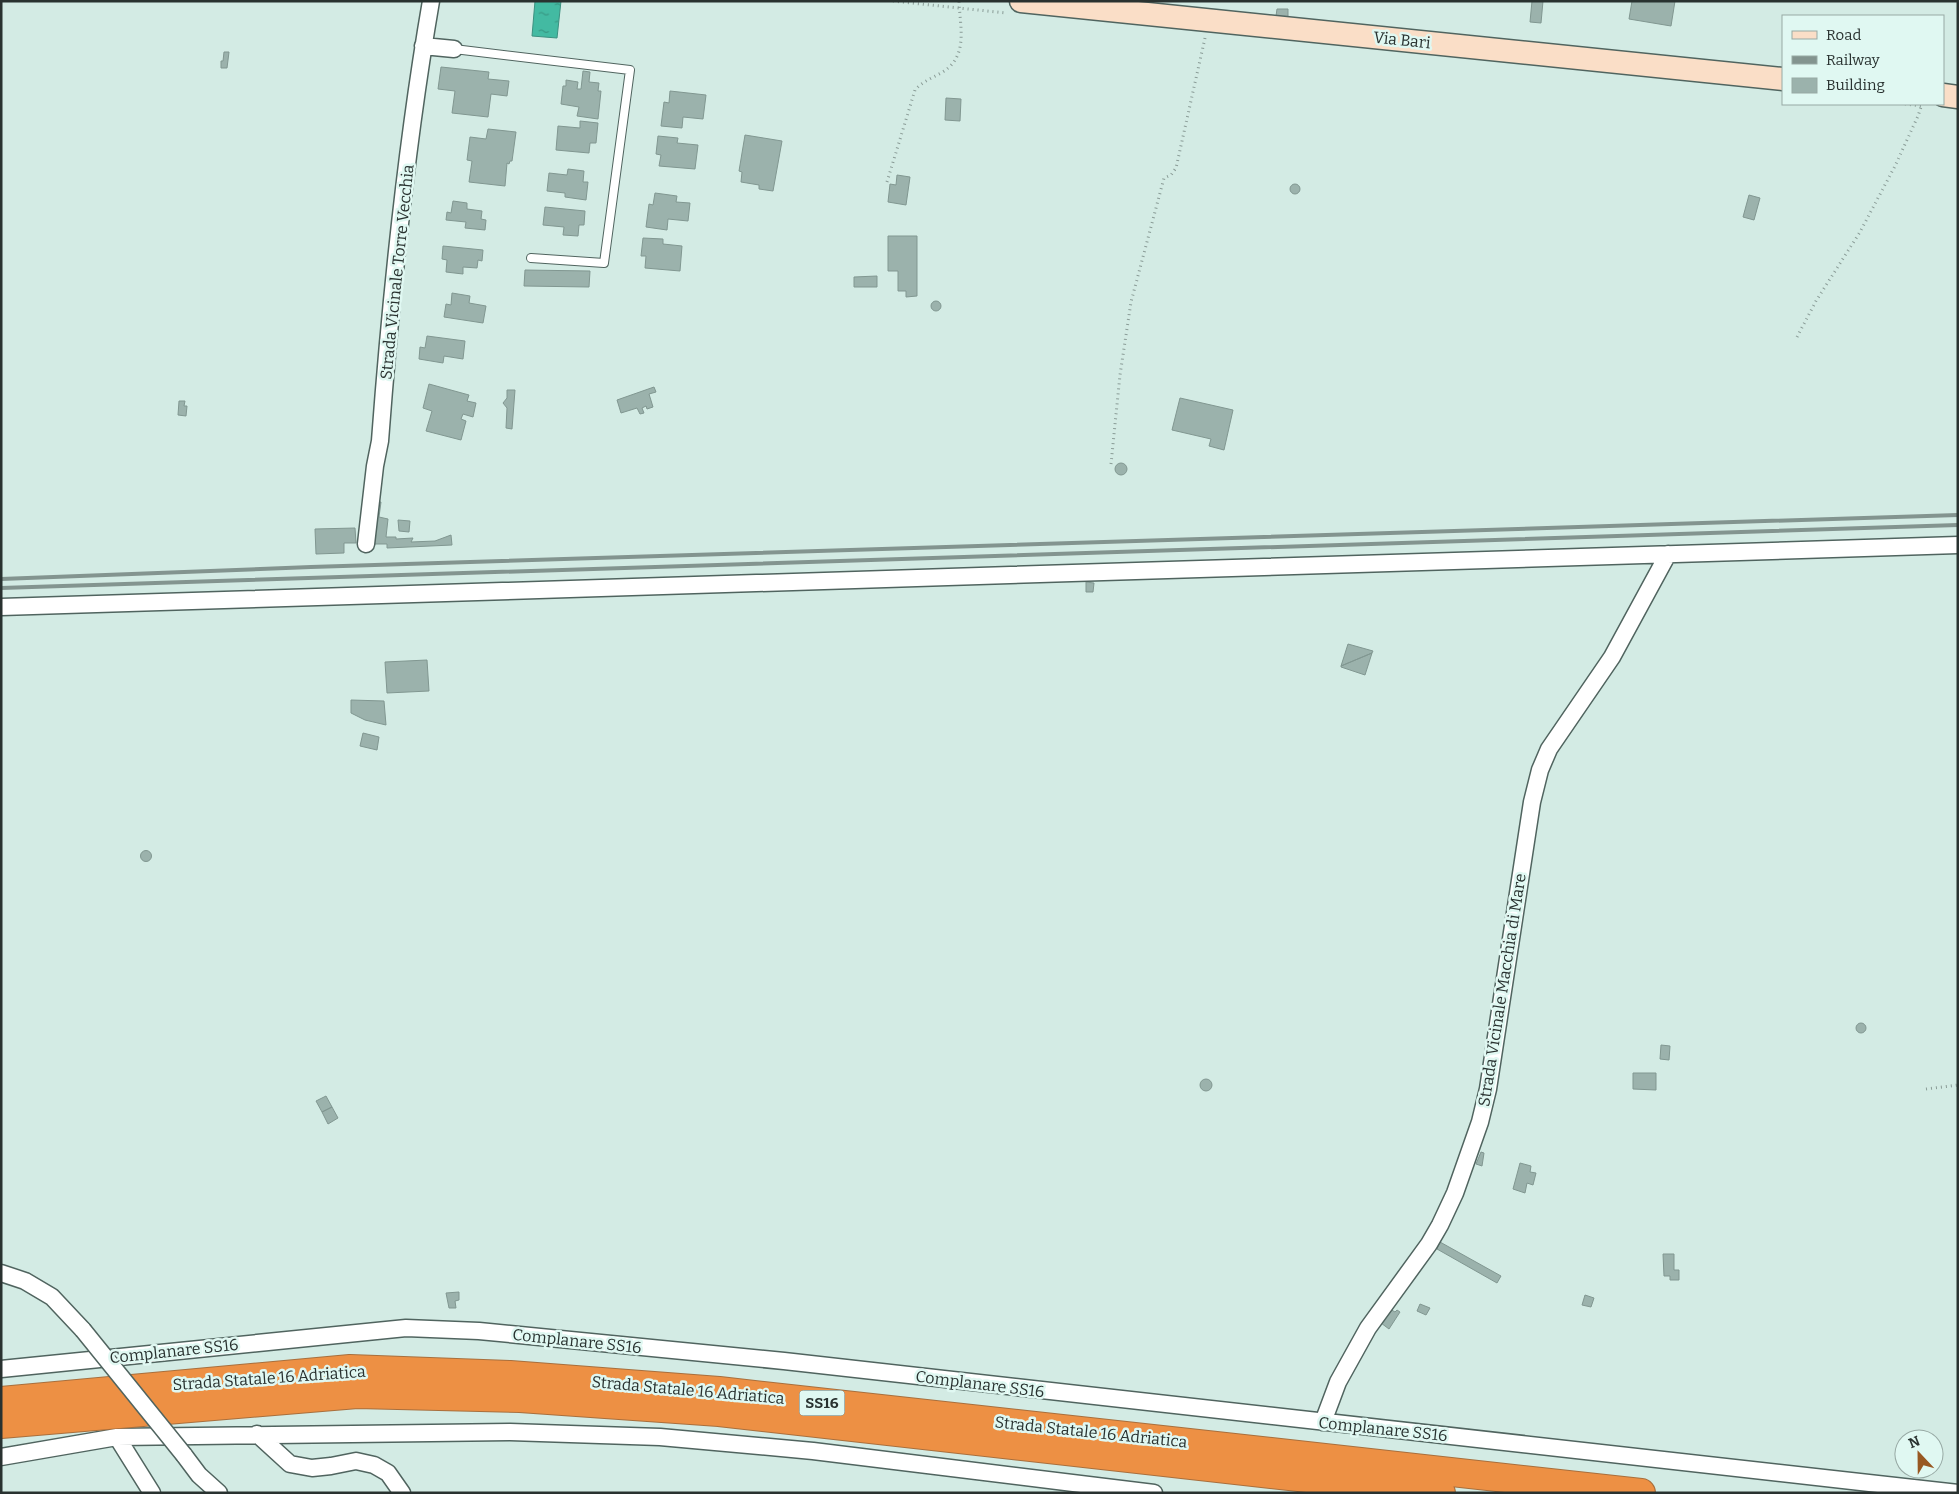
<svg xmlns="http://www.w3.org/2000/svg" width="1959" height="1494" font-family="Bitter,serif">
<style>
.water{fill:url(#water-ripples);stroke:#3b9180}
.building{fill:#9bb2ac;stroke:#819791}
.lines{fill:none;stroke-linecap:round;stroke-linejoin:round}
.lane-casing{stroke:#50645f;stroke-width:10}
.street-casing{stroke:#50645f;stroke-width:19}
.secondary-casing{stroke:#50645f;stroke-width:25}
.highway-casing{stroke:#a86f3d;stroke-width:30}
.path{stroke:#8a9c97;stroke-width:3;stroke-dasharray:1 4;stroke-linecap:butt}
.lane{stroke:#fff;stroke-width:8}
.street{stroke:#fff;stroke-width:16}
.secondary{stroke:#fadec7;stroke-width:22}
.highway{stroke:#ed9044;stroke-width:28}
.rail{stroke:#83948f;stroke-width:4}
.street-bridge-casing{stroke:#50645f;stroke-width:19;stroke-linecap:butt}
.street-bridge{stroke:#fff;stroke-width:16}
.labels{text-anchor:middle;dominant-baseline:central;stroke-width:5;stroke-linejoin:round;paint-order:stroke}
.shield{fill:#e0f8f2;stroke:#606d6a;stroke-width:1}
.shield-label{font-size:15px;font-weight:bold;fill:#293230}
.street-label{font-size:16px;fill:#293230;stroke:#e0f8f2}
</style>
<defs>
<pattern id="water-ripples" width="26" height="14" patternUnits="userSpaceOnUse" patternTransform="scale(1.25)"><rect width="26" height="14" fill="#43baa2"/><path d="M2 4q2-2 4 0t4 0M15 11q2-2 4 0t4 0" fill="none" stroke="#389884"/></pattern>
</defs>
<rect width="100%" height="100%" fill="#d3ebe4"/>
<path class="water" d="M535 1H561L557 38 532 36Z"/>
<path class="building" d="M1532 1H1543L1541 23 1530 22Z
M1632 1H1675L1671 26 1629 19Z
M1277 9H1288V17L1276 16Z
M224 52H229L227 68H221V61H223Z
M441 67 489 72 488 79 509 81 507 96 491 94 488 117 452 113 455 91 438 89Z
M583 71 590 72 589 82 599 83 598 91H601L598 119 577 116 579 107 561 104 563 86H566V80L578 82 577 89H581Z
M670 91 706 95 703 119 683 117 682 128 661 126 664 102 669 103Z
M946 98 961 99 960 121 945 120Z
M580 121 598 123 596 143H590L589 153 556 150 558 126 580 128Z
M488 129 516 132 512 161H510L509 164 507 163 505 186 469 182 472 161 467 160 470 137 486 139Z
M745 135 782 141 773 191 759 189V185L741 182 742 172 739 171Z
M658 136 678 138 677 143 698 145 695 169 659 166 661 155 656 154Z
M568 169 584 171 583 182H588L586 200 565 197V193L547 191 549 173 567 175Z
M897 175 910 177 906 205 888 202 890 184 896 185Z
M1290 189a5 5 0 1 1 10 0a5 5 0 1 1-10 0Z
M655 193 677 196 676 202 690 203 688 221 668 219 667 230 646 227 649 204 653 205Z
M1749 195 1760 198 1754 220 1743 217Z
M453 201 467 203V209L482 211 481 219 486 220 485 230 465 228 466 222 446 220 447 212 451 213Z
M545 207 585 211 584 225H579L578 236 563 235 564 227 543 225Z
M888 236H917V296L906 297V291H898V271H888Z
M643 238 663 239V244L682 246 680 271 645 268 646 256H641Z
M443 246 483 250 482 261 478 260 477 268 463 267V274L446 272 447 260 442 259Z
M525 270 590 271 589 287 524 286Z
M877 276V287H854V277Z
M452 293 470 296 469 303 486 306 483 323 444 317 446 304 451 305Z
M931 306a5 5 0 1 1 10 0a5 5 0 1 1-10 0Z
M427 336 465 341 463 359 444 356 443 363 419 359 420 347 425 348Z
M429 384 469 395 467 401 476 403 473 417 463 414 461 419 466 421 461 440 426 431 432 411 423 408Z
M654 387 656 392 649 394 653 407 647 409 646 406 642 408 644 413 640 414 637 408 621 413 617 400Z
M507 390H515L512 429 506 428 507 408 503 403 507 398Z
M1180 398 1233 410 1224 450 1209 446 1211 439 1172 430Z
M179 401H185L184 406H187L186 416 178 415Z
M1115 469a6 6 0 1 1 12 0a6 6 0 1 1-12 0Z
M377 502H381L379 517 388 519 386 537H396V539L413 538 411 542 435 541 451 535 452 545 387 548V544H371Z
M398 520 410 521 409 532 399 531Z
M355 528 356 543H344V553L316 554 315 529Z
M1086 582 1094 583 1093 592H1086Z
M1348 644 1373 651 1372 653 1341 666Z
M1372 653 1365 675 1341 667V666Z
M427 660 429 691 387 693 385 662Z
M351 700 384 701 386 725 365 720 351 713Z
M363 733 379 737 377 750 360 746Z
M140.5 856a5.5 5.5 0 1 1 11 0a5.5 5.5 0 1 1-11 0Z
M1856 1028a5 5 0 1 1 10 0a5 5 0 1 1-10 0Z
M1661 1045 1670 1046 1669 1060 1660 1059Z
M1633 1073H1656V1090L1633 1089Z
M1200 1085a6 6 0 1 1 12 0a6 6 0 1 1-12 0Z
M326 1096 332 1107 322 1112 316 1101Z
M332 1107 338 1118 328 1124 322 1112Z
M1481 1152 1484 1153 1482 1166 1476 1164Z
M1520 1163 1531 1166 1530 1172 1536 1173 1533 1185 1527 1183 1525 1193 1513 1189Z
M1440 1242 1501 1276 1497 1283 1437 1249Z
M1663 1254H1674V1270H1679V1280H1670V1276H1664Z
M459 1292V1300L455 1301 456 1308H449L446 1293Z
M1585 1295 1594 1298 1591 1307 1582 1305Z
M1420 1304 1430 1308 1426 1315 1417 1311Z
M1390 1309 1395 1312 1397 1310 1400 1312 1389 1329 1381 1323Z"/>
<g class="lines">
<defs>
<path id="lane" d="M454 49 630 70 604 263 531 258"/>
<path id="street" d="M423 46 454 49
M366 544 375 466 380 441C391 294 406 146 431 1
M1 607 1958 545
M1 1273 25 1281 52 1297 83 1330
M1 1369 406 1328 479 1331 784 1361 1958 1493
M1323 1422 1338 1382 1368 1328 1429 1244 1440 1225 1455 1193 1480 1122 1488 1089 1532 802 1540 770 1549 749 1612 657 1668 554
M257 1434 290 1464 312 1468 331 1466 356 1461 374 1465 388 1473 402 1493
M117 1437 152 1493
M184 1455 199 1475 219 1493
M1 1457 117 1437 510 1432 660 1437 813 1451 1154 1493"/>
<path id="secondary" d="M1021 1 1783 79
M1943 95 1958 97"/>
<path id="highway" d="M1 1401 350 1369 510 1375 719 1391 1641 1493
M1 1424 357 1394 520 1398 719 1412 1441 1493"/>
</defs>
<use href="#lane" class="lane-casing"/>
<use href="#street" class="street-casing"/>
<use href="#secondary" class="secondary-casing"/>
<use href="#highway" class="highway-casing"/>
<path class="path" d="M893 1 1006 13
M1905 104 1922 106
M887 182 915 90C922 82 932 78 941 73 969 57 960 28 959 1
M1797 337 1816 301 1860 232 1895 166 1918 116 1922 104
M1111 464 1120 375 1131 302 1164 178 1171 175 1176 168 1205 38
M1926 1089 1958 1085"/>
<use href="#lane" class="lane"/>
<use href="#street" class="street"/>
<use href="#secondary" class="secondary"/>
<use href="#highway" class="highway"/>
<path class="rail" d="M1 579 311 567 1958 515
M1 588 1958 525"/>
<defs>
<path id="street-bridge" d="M83 1330 184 1455"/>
</defs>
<use href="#street-bridge" class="street-bridge-casing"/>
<use href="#street-bridge" class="street-bridge"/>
</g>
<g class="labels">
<rect class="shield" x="799.5" y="1390.5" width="45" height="25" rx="4"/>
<g class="shield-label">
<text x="822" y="1403">SS16</text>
</g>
<g class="street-label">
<text transform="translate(1402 40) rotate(6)">Via Bari</text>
<text transform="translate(397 272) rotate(-84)">Strada Vicinale Torre Vecchia</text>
<text transform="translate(1502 990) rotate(-81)">Strada Vicinale Macchia di Mare</text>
<text transform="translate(577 1341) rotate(6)">Complanare SS16</text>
<text transform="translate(174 1351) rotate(-6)">Complanare SS16</text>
<text transform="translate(269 1378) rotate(-4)">Strada Statale 16 Adriatica</text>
<text transform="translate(980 1384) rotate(7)">Complanare SS16</text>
<text transform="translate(688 1390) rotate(5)">Strada Statale 16 Adriatica</text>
<text transform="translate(1383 1429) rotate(6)">Complanare SS16</text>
<text transform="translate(1091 1432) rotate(6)">Strada Statale 16 Adriatica</text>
</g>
</g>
<rect width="1959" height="1494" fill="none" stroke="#293230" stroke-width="5"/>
<rect x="1782" y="15" width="162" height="90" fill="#e0f8f2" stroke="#97a9a4"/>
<rect x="1792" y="31" width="25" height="8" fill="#fadec7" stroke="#97a9a4"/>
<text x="1826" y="40" font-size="15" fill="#293230">Road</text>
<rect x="1792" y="56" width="25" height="8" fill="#83948f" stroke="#97a9a4"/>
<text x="1826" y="65" font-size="15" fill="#293230">Railway</text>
<rect x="1792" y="78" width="25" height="15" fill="#9bb2ac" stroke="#97a9a4"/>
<text x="1826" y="90" font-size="15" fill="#293230">Building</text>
<g transform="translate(1919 1454) rotate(338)"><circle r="24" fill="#e0f8f2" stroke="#97a9a4"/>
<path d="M0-4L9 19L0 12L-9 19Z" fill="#985822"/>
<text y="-8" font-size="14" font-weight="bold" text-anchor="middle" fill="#293230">N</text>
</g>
</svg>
